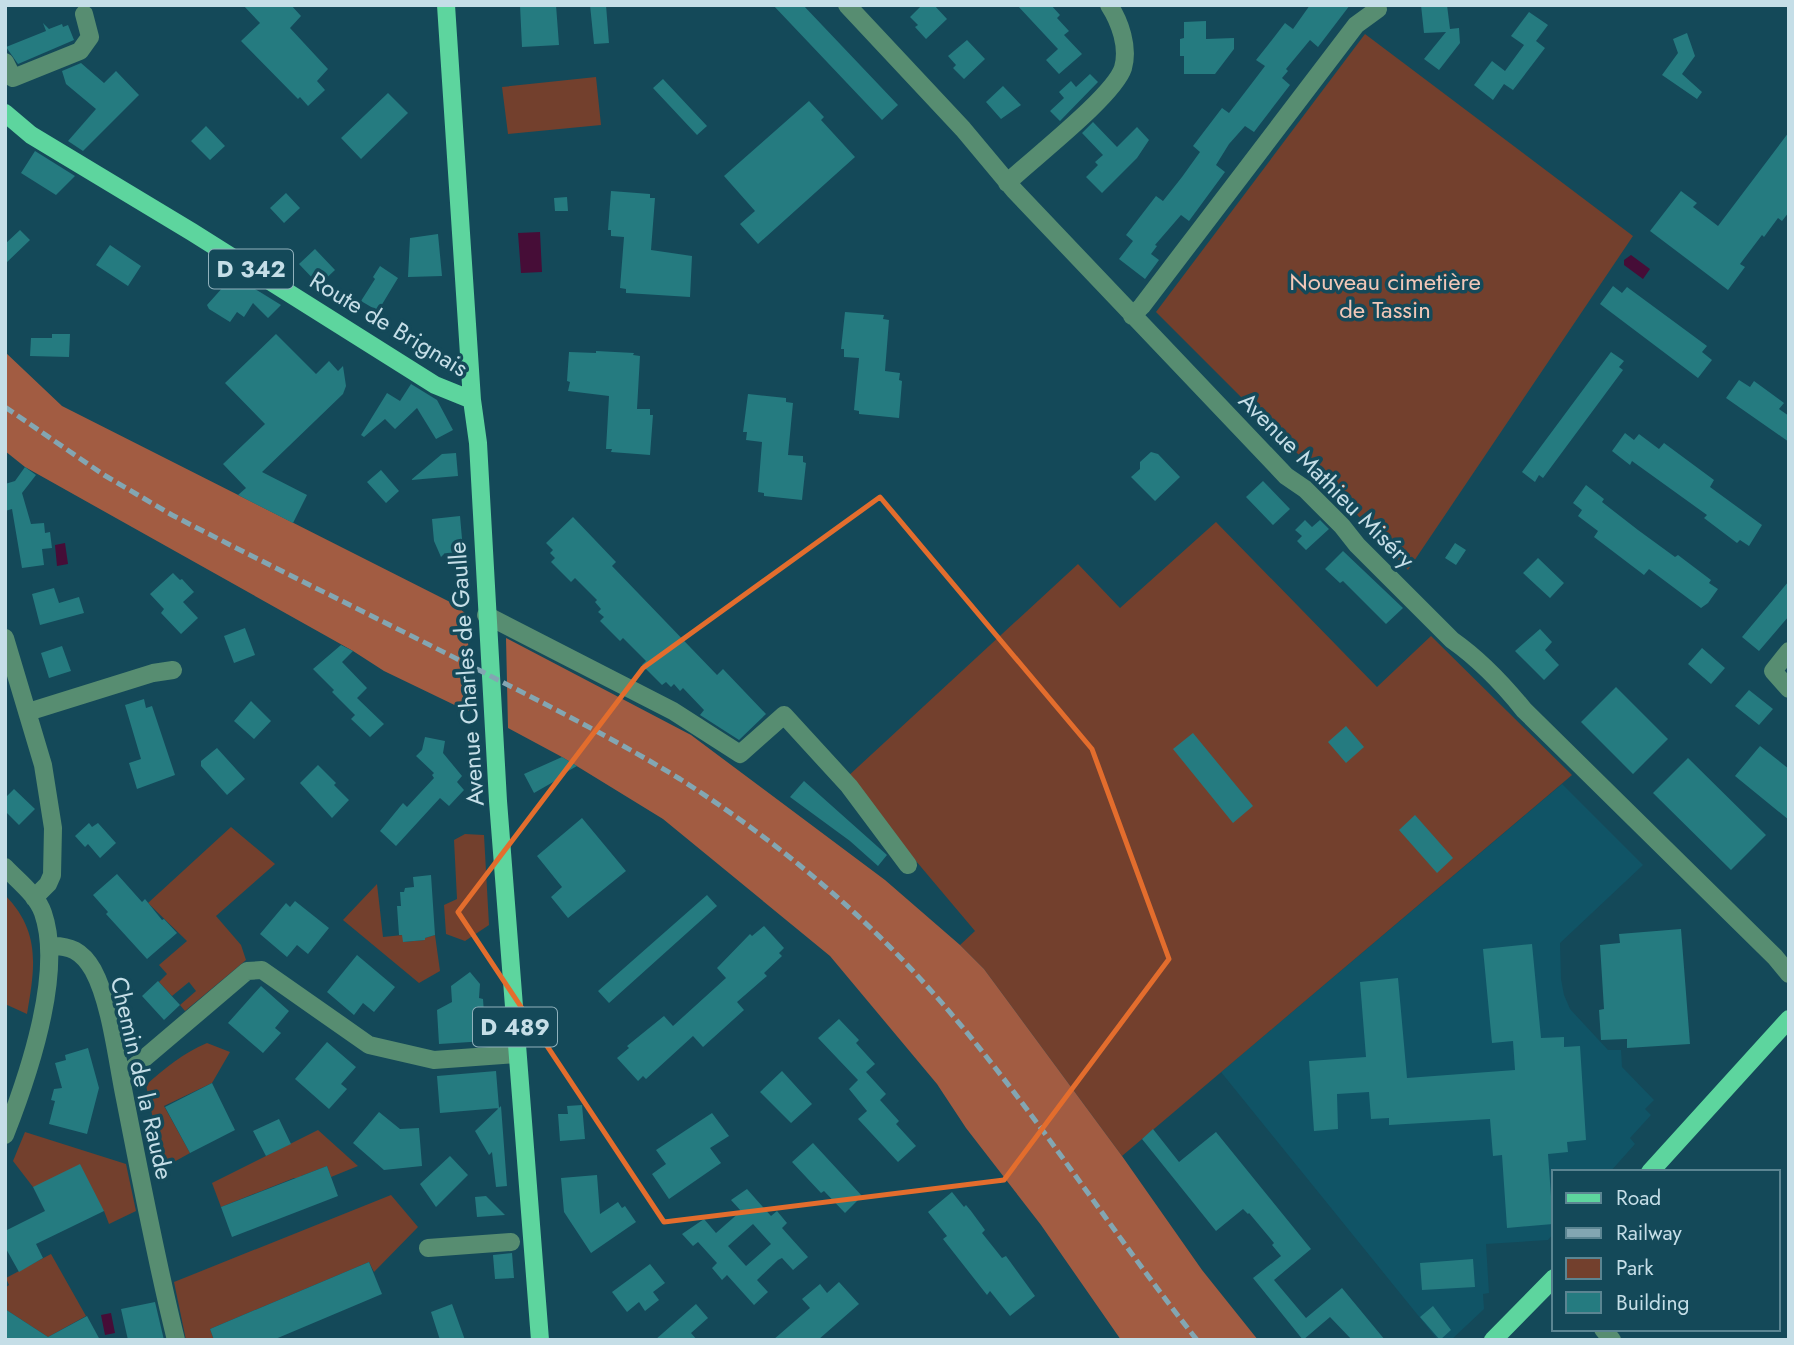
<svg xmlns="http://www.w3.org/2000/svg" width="1794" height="1345" font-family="Jost,sans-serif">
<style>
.built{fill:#105466}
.green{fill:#73402d}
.forest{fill:#a25c42}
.water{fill:#460d37}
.building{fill:#257b80;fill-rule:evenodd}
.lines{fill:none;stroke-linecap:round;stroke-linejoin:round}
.minor{stroke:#578d71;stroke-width:18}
.major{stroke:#5dd59e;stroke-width:18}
.rail{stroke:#83a6b2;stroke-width:5;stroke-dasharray:10 5;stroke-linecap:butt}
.marked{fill:none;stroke:#e36d2d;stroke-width:5;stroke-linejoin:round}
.labels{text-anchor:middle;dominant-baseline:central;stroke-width:7;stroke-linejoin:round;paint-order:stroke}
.shield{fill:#144959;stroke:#90b1bc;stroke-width:2}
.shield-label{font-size:23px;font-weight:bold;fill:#c5dee7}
.park-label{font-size:24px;fill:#f1c7b8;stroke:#144959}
.street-label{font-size:24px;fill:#c5dee7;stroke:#144959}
</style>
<rect width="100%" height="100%" fill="#144959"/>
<path class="built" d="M1562 784 1643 865 1560 943 1561 979 1564 995 1570 1009 1608 1050H1621L1622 1067 1654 1100 1645 1109 1651 1115 1630 1138 1635 1144 1610 1172H1554V1233L1548 1240 1486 1244 1489 1293 1483 1294 1484 1309 1451 1340H1438L1221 1072Z"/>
<path class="green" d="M1365 34 1633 236 1408 570 1338 494 1156 312Z
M596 77 601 125 508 134 502 87Z
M1216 522 1377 687 1431 636 1572 775 1122 1156 984 969 960 945 975 931 846 778 1078 564 1120 608Z
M231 827 275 864 216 916 241 945 246 960 185 1011 180 1005 196 991 189 982 172 996 159 982 167 974 159 965 187 941 148 903Z
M465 834 484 835 489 925 465 941 446 934 444 905 457 899 454 840Z
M377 884 383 937 403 935V942L425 940V938L435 935 440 971 419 983 343 920Z
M5 895C41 932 35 967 27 1014L5 1004Z
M207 1043 230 1052 212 1083 164 1106 190 1153 163 1168 146 1085C165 1068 183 1053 207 1043Z
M318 1130 358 1166 331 1177 327 1166 301 1176V1178H294L221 1207 212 1183Z
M25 1132 126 1164 136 1211 109 1224 104 1211 33 1187 13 1161Z
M391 1195 418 1227 374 1272 369 1262 210 1329 214 1340H186L174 1282Z
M51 1254 86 1316 48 1337 5 1309V1288L9 1285 6 1278Z"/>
<path class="forest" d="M5 352 62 406 452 603 465 613 474 702 472 709 467 711 384 671 353 651 25 467 5 451Z
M506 638 691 735 885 880 960 945 984 969 1122 1156 1202 1270 1258 1340H1121L1041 1225 966 1128 937 1084 830 956 663 819 562 757 508 728Z"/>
<path class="water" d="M540 232 542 272 521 273 518 233Z
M1631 255 1650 269 1643 279 1624 265V260Z
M65 543 68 564 57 566 55 545Z
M111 1313 115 1333 105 1335 101 1315Z"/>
<path class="building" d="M243 5H291L301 16 290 28 328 69 317 81 325 90 308 106 300 97 298 99 241 41 260 23Z
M520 5H556L559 45 522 47Z
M590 5H606L609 43 594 44Z
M773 5H803L898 105 882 120Z
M922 5H934L947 19 926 39 915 27 918 25 910 17Z
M1017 5H1051L1060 15 1057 18 1069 31 1064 35 1082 54 1059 74 1046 60 1058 49Z
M1310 5H1350L1318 47 1310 40 1286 69 1288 71 1282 78 1290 85 1254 132 1245 126 1229 144 1216 165 1225 172 1189 221 1181 215 1155 245 1157 246 1151 254 1159 260 1145 279 1119 259 1133 241 1126 235 1156 196 1163 201 1182 177 1200 152 1193 146 1222 108 1229 113 1249 87 1265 66 1256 60 1268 45 1285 23 1293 29Z
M1421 5H1447L1450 29 1459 28 1460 43 1439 70 1424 59 1446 32 1424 33Z
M1529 12 1548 25 1536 41 1545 48 1513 90 1504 84 1493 100 1474 85 1492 61 1505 71 1524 45 1511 36Z
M1206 21V39L1234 38V49L1215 74H1184V56H1180V39L1184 38V22Z
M43 23 49 29 62 24 63 27 68 25 74 40 18 64 6 47 46 31Z
M1687 33 1695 56 1682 74 1702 92 1697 99 1662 75 1678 53 1673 39Z
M967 40 985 59 964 79 953 68 956 65 948 56Z
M81 63 104 83 116 71 139 95 83 151 68 141 96 109 66 84 62 71Z
M1090 74 1098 82 1060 121 1050 111 1064 98 1059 92 1071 81 1076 87Z
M663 79 707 126 697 135 653 88Z
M1003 86 1021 105 1001 119 986 102Z
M388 93 408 113 361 159 341 138Z
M809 101 824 117 821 120 855 157 758 244 740 224 755 211 724 176Z
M1093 122 1117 147 1137 127 1149 140 1137 158 1102 193 1086 177 1098 165 1095 162 1103 155 1082 133Z
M206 126 225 146 210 160 191 141Z
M1789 132V212L1782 221 1778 218 1764 237 1762 235 1740 264 1745 267 1728 290 1650 231 1681 191 1697 203 1693 207 1718 226Z
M35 151 75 176 56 195 21 173Z
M611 191 650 194V198H655L651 250 692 256 690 297 626 293V289L620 288 624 237 611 236V230H608Z
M286 193 300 208 284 223 270 208Z
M567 197 568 211H555L554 198Z
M20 230 30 240 5 264V244Z
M438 234 442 276 408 277 410 238Z
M110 245 141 266 128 286 96 265Z
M315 249 335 270 319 285 299 264Z
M380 266 398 278 378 311 361 301 375 279 373 277Z
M233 276 260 292 281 305 268 318 253 303 244 317 237 312 230 322 209 309 207 305Z
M1613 286 1622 293 1627 287 1707 346 1702 352 1712 360 1698 378 1600 304Z
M845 312 884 315 883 319 889 320 885 371 900 373 899 380 902 381 899 418 859 414V411L854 410 859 358 844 357V349H841Z
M52 334H70L69 357 30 356 31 338H52Z
M276 334 316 374 329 361 338 371 343 366 346 386 343 394 262 472 307 495 293 523 238 495 246 488 223 464 265 424 225 383Z
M596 351 634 353 633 355 640 356 637 409H650V415H653L650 455 611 452 612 449H606L609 396 568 391 570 382 567 381 569 352 596 353Z
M1611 352 1624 361 1619 367 1623 370 1543 478 1539 475 1535 482 1522 472Z
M1739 380 1750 387 1754 381 1784 403 1779 409 1789 416V442L1726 398Z
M411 384 437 400 453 430 436 439 417 408 395 429 385 419 364 437 361 435 387 393 400 401Z
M748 394 786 398V402L793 403 788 455 803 456V462L806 463 802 500 764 496V493L758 492 762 442 746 440 747 432H743Z
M1625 433 1634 440 1639 434 1659 449 1664 443 1714 480 1710 487 1762 525 1749 546 1740 540 1737 543 1704 518 1707 515 1632 461 1630 465 1612 451Z
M1151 452 1158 454 1180 477 1155 501 1131 477 1140 469V462Z
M456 453 458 476 411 480 442 454Z
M25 467 36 475 22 493 31 524 44 523 45 533 50 532 52 548 42 549 44 565 22 568 12 509 5 511V484L15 481Z
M381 470 399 491 386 503 367 482Z
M1263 481 1290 509 1273 525 1246 497Z
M1586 485 1604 499 1602 502 1638 530 1675 557 1678 555 1711 580 1709 583 1718 589 1708 603 1701 608 1649 569 1644 575 1594 537 1598 531 1578 516 1582 510 1573 503Z
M460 516 463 550 451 560 445 553 441 557 434 541 432 519Z
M573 517 616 562 612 566 717 675 723 669 766 714 739 740 700 715 704 710 683 688 680 691 674 684 671 687 666 682 662 685 642 665 646 661 623 638 620 641 600 621 604 617 598 612 601 609 595 602 597 600 575 578 571 582 551 562 555 558 550 553 553 550 546 543Z
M1305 520 1312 527 1320 520 1329 529 1306 550 1297 541 1302 536 1295 530Z
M1455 543 1466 550 1456 565 1445 558Z
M1343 551 1403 608 1386 624 1343 581 1340 583 1325 569Z
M1538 558 1564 583 1550 598 1523 573Z
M173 573 180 580 182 579 194 592 183 602 198 618 181 634 161 613 164 609 150 594Z
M1789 581V616L1759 651 1742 637Z
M54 588 59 603 79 597 84 613 40 625 32 594Z
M245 628 255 655 234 663 224 636Z
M1540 629 1552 642 1545 650 1559 665 1544 680 1515 651Z
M341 645 353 651 342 662 367 688 357 698 384 724 370 737 351 719 355 715 332 692 334 690 313 669Z
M62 646 71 671 49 678 41 653Z
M1702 648 1725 668 1711 684 1688 664Z
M1616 687 1668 739 1633 774 1581 722Z
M1749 690 1773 709 1759 725 1735 706Z
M144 699 146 708 152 706 175 775 137 789 129 763 141 759 125 705Z
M251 701 271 721 254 739 234 721Z
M1346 726 1364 747 1346 763 1328 742Z
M1193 733 1253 806 1233 823 1173 749Z
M425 737 445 741 443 753 462 776 457 782 464 790 449 806 440 798 396 846 380 831 403 803 407 807 434 778 432 775 434 773 416 756 422 750Z
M1760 746 1789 769V820L1735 776Z
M217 748 245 779 227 795 201 766V761Z
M562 757 577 766 561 775 562 777 534 793 524 774Z
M1688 758 1766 835 1731 870 1653 793Z
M318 765 336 783 334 785 349 800 332 818 300 783Z
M804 781 887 855 878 866 850 841 790 797Z
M14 789 35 809 19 825 5 811V798Z
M1415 815 1453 858 1437 873 1399 830Z
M582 818 626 871 568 918 551 897 562 887 537 856Z
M89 823 92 827 98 823 116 843 100 858 88 844 85 847 75 836Z
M117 874 142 902 145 899 162 920 164 919 177 933 147 959 106 914 108 912 93 895Z
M431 875 435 935 425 938V940L403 942 402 935H399L397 906H401L400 892H404L405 888 414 887 413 877Z
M707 895 717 906 609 1003 598 991Z
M295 901 329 928 308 954 297 945 287 957 260 934 286 903 290 907Z
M764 926 784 948 779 953 782 956 764 973 767 976 737 1002 744 1010 703 1047 693 1036 646 1079 643 1076 638 1081 617 1058 629 1048 627 1046 664 1016 673 1026 726 978 717 968 750 934 752 936Z
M1681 929 1690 1044 1627 1048V1039L1601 1040 1599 1010 1604 1009 1600 945 1620 943 1619 934Z
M1532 944 1541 1038 1564 1037V1047L1580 1046 1586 1140 1567 1142 1568 1152 1548 1154 1553 1224 1507 1228 1502 1155 1493 1156 1490 1119 1389 1125V1118L1371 1119 1369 1092 1337 1094 1338 1129 1314 1131 1309 1061 1366 1057 1360 982 1398 978 1407 1078 1515 1070 1513 1041 1492 1043 1483 949Z
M357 955 395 987 374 1012 363 1003 354 1015 327 992Z
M470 972 480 984 479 998 483 999 486 1041 439 1044 437 1010 452 1002 451 986Z
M158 981 180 1005 164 1020 142 996Z
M261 986 289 1011 275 1028 281 1033 263 1053 228 1023Z
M839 1019 859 1040 856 1043 875 1064 866 1072 886 1094 880 1100 899 1121 896 1124 916 1146 898 1162 858 1119 867 1111 849 1089 858 1080 818 1038Z
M327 1042 356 1067 341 1084 347 1089 329 1109 295 1079Z
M88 1048 99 1088 87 1134 49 1124 55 1101 51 1100 54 1089 62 1088 55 1063 66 1060 65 1055Z
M496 1071 499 1108 440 1113 437 1076Z
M782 1071 812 1104 791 1123 760 1092Z
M212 1083 235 1130 190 1153 165 1107Z
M582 1105 585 1139 560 1141 558 1114H568L567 1106Z
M501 1106 507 1186 496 1187 492 1152 489 1155 475 1131Z
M379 1112 400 1129 419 1128 422 1166 384 1170 353 1143Z
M712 1113 729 1136 710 1148 721 1163 669 1199 652 1174 666 1164 656 1150Z
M279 1119 291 1144 266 1156 253 1131Z
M1153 1129 1179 1162 1216 1132 1311 1249 1274 1280 1306 1318 1342 1288 1385 1340H1352L1330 1317 1303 1340 1253 1278 1281 1256 1272 1245 1274 1243 1249 1213 1248 1214 1243 1209 1216 1231 1142 1139Z
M813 1143 862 1196 845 1213 824 1191 821 1193 792 1162Z
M450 1156 468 1175 436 1207 420 1184Z
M80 1164 104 1211 36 1244 43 1258 19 1272 5 1247V1231L45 1211 33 1187Z
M327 1166 338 1196 232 1237 221 1207Z
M597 1175 600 1214 618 1202 622 1208 625 1206 636 1222 591 1253 564 1212 561 1178Z
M747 1189 771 1216 777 1211 787 1223 782 1228 808 1257 793 1270 782 1258 778 1260 757 1280 768 1292 754 1305 727 1275 722 1280 712 1268 717 1263 698 1242 693 1246 682 1234 704 1219 716 1233 741 1211 731 1200ZM753 1224 771 1244 746 1266 728 1246Z
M952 1192 964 1207 966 1205 971 1211 985 1230 982 1233 1002 1258 1006 1256 1035 1296 1010 1316 990 1291 987 1295 943 1239 947 1236 928 1212Z
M486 1196 505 1215 477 1217 475 1197Z
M512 1253 514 1278 495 1279 493 1255Z
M1473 1259 1475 1287 1422 1290 1420 1263Z
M369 1262 382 1294 273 1340H214L210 1329Z
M650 1264 665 1283 653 1292 659 1300 645 1311 639 1302 627 1312 612 1292Z
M839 1282 859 1304 818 1340H773L810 1308 802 1299 820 1284 827 1293Z
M155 1302 164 1340H128L121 1309Z
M452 1304 465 1340H440L431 1312Z
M696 1304 708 1318 691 1333 697 1340H655Z
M1433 1306 1451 1330 1440 1340 1420 1317Z
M5 1309 48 1337 87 1316 100 1340H5Z"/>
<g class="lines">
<path class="minor" d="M847 5 963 129 1014 190 1286 476 1305 489 1342 526 1357 545 1452 640C1479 659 1503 684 1524 710L1775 957 1789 974
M5 62 13 78 80 51 90 37 84 14
M1007 183C1032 159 1114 96 1123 68 1129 47 1120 22 1109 5
M1132 316 1142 306 1356 25 1378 9
M486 615 673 711 740 754 784 715 849 786 908 865
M5 638 43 765 53 828 52 875 48 884 34 898
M1789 651 1773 671 1789 689
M28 712 153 673 173 670
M5 867C18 881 37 895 43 913 64 973 27 1079 5 1135
M49 946C70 945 82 951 93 970 111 1003 117 1061 125 1099 141 1180 156 1260 176 1340
M121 1078 247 971 262 970 369 1045 434 1060 517 1054
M428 1248 511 1242
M1603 1329 1612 1340"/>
<path class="major" d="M446 5 472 400 478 443 498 801 540 1340
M5 113 31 135 192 232 435 385 472 400
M1650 1172 1789 1019
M1493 1340 1554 1278"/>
<path class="rail" d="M5 407 104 475 172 515C272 567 373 616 473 667 543 703 613 738 680 779 752 825 820 878 881 938 1003 1058 1091 1206 1197 1340"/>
</g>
<path class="marked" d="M880 497 1092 749 1169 959 1004 1180 664 1222 458 912 643 668Z"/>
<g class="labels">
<g class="shield">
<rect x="209" y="249.5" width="84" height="39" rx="5"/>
<rect x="473" y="1007.5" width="84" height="39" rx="5"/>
</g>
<g class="shield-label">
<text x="251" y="269">D 342</text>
<text x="515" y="1027">D 489</text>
</g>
<g class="park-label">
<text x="1385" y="281">Nouveau cimetière<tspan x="1385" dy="28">de Tassin</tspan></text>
</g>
<g class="street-label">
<text transform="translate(389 324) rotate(31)">Route de Brignais</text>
<text transform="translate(1327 480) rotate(45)">Avenue Mathieu Miséry</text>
<text transform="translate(466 674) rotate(-94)">Avenue Charles de Gaulle</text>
<text transform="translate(142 1078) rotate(77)">Chemin de la Raude</text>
</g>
</g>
<rect width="1794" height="1345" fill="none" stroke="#c5dee7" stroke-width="14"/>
<rect x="1552" y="1170" width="228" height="161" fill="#144959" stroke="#5b8592" stroke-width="2"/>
<rect x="1566" y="1193" width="35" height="10" fill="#5dd59e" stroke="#5b8592" stroke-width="2"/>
<text x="1616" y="1205" font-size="21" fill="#c5dee7">Road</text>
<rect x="1566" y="1228" width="35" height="10" fill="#83a6b2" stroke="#5b8592" stroke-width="2"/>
<text x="1616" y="1240" font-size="21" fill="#c5dee7">Railway</text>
<rect x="1566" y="1258" width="35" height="21" fill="#73402d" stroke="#5b8592" stroke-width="2"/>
<text x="1616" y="1275" font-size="21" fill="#c5dee7">Park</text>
<rect x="1566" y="1292" width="35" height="21" fill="#257b80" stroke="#5b8592" stroke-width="2"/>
<text x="1616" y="1310" font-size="21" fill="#c5dee7">Building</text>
</svg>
